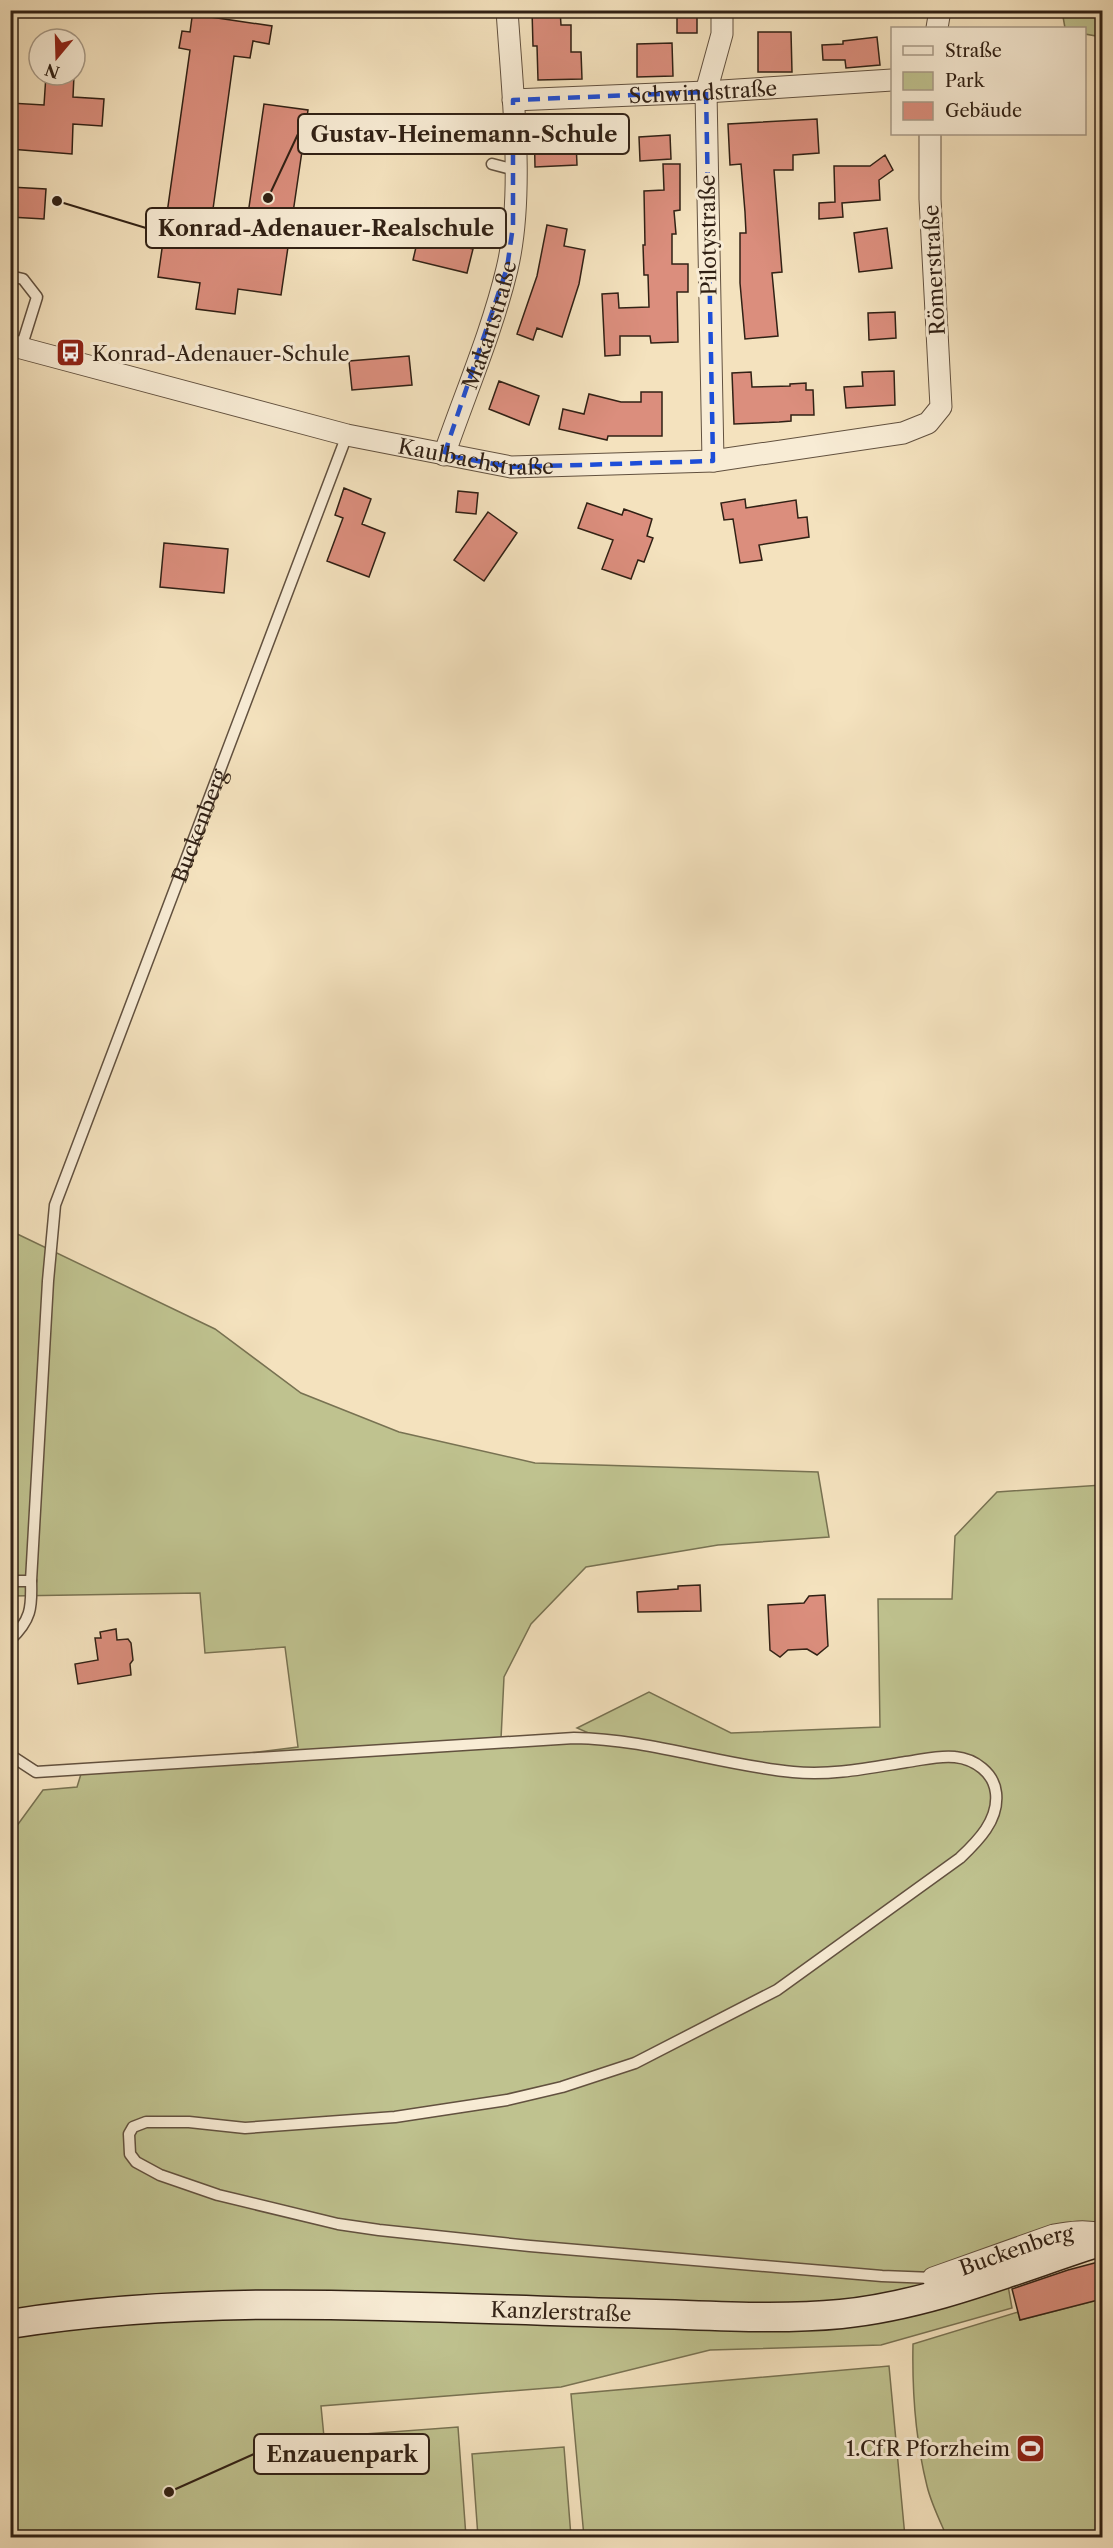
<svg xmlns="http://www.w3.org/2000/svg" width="1113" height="2548" font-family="'Libre Caslon Text',serif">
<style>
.green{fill:#bfc28f;stroke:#787252;stroke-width:1.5}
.building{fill:#db8e7d;stroke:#312115;stroke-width:1.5}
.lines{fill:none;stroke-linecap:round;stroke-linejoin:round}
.lane-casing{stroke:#62513f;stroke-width:13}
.street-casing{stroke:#62513f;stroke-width:23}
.secondary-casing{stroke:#312115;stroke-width:31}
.lane{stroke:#f8ecd5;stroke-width:10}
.street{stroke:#f8ecd5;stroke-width:21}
.secondary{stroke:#f8ecd5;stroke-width:28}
.marked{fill:none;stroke:#1d4ed8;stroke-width:4.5;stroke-dasharray:12 8;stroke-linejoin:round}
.labels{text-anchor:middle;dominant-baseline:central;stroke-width:6;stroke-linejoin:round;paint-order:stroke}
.street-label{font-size:21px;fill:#312115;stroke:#f8ecd5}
.poi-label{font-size:21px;fill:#312115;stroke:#f8ecd5;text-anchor:start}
.leader{fill:none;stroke:#312115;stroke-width:2}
.callout-dot{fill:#312115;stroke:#f8ecd5;stroke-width:2}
.callout{fill:#f8ecd5;stroke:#312115;stroke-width:2}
.callout-label{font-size:22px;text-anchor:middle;font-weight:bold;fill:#312115}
</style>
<rect width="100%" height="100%" fill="#f4e2be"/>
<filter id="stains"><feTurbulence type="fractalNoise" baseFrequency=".00333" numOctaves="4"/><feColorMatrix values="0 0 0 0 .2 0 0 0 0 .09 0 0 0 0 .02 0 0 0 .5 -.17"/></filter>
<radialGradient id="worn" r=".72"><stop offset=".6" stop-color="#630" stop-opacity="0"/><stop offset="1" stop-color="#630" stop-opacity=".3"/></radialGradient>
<path class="green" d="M1062 11H1102V37L1085 34 1084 28H1065Z
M11 1231 215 1329 301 1393 399 1432 535 1463 818 1472 829 1537 718 1545 586 1567 531 1624 504 1677 501 1739 600 1738 577 1728 649 1692 731 1733 880 1727 878 1599H952L955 1536 997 1492 1102 1485V2227L1004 2263 1012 2308 881 2345 710 2350 561 2387 321 2406 324 2437 458 2427 466 2537H11L10 1828 16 1827 43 1790 77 1787 81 1774 298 1747 285 1647 205 1653 200 1593 11 1596Z
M1102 2299V2537H947C940 2521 931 2503 927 2486 915 2438 912 2392 913 2344L1018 2312 1020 2320Z
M889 2366 905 2537H584L571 2394Z
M564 2447 571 2537H478L472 2454Z"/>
<path class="building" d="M193 10H212L211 17 272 26 269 44 253 41 250 58 234 56 213 209 248 214 264 104 308 110 281 295 238 289 235 314 196 309 200 283 158 277 190 50 179 48 182 31 190 32Z
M532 10H560L561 25H571V52H581L582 79 538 80 537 46H533Z
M677 16H697V33H677Z
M758 32H791L792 72H758Z
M877 37 880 65 846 68 845 60H823L822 45 843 44V41Z
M672 43 673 76 637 77V44Z
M46 75H74L73 97 104 99 102 126 73 124 72 154 10 149V103L44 105Z
M817 119 819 153 793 155V170H774L782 272 772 273 778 336 745 339 740 283V233H746L745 212 741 164 730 165 728 124Z
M534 121H552V142L576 141 577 165 535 167Z
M670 135 671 159 640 161 639 137Z
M885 155 893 170 879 180 880 200 842 203 843 217 819 219V203L835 202 834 166H870Z
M663 164H680V210L674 211 676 234H672V264H688V292H677L678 342 651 343 650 336H620V355L605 356 602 294 618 293 619 308 649 307 648 275H644L643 245H645L644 191 664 190Z
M10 187 46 189 44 219 10 217Z
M423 217 445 222 440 241 473 249 467 273 413 260Z
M547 225 567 229 564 246 585 250 579 284 562 337 537 328 533 340 517 334 537 276Z
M887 228 892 268 859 272 854 233Z
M895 312 896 338 869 340 868 313Z
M409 356 412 385 352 390 349 361Z
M894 371 895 405 846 408 844 387 863 386 862 372Z
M751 372 752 387 790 386V384L806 383V390H813L814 415H791V421L779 422 734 424 732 373Z
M499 381 539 396 529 425 489 409Z
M641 392H662V436H608L607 440 559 429 563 409 584 414 589 394 621 402H641Z
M344 488 371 499 362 524 385 533 369 577 327 561 343 518 335 515Z
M458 491 478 493 476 514 456 512Z
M745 499 746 508 796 500 798 518 807 517 809 537 759 545 762 560 740 563 733 519 724 520 721 503Z
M587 503 622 515 624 509 652 519 647 536 653 538 644 562 638 560 631 579 602 569 613 540 578 528Z
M488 512 517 533 484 581 454 560Z
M164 543 228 549 224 593 160 587Z
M700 1585 701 1611 638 1612 637 1592 678 1589V1586Z
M825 1595 828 1646 817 1655 807 1649 788 1650 780 1657 770 1650 768 1605 804 1603 809 1596Z
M116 1629 117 1640 128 1639 131 1643 133 1660 130 1664 131 1675 78 1684 75 1664 98 1660 95 1638H101L100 1632Z
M1102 2261V2299L1020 2320 1012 2289 1068 2270Z"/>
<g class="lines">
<defs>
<g id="lane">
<path d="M492 164 515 170"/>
<path d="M10 276 23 279 37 297 21 348"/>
<path d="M10 1581H31"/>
<path id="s1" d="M10 1640C31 1620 32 1608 31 1581L48 1281 55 1205 347 435"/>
<path d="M10 1755 36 1772 574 1738C650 1739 719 1765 793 1772 831 1776 869 1768 906 1762 922 1760 939 1755 955 1757 975 1759 994 1773 996 1793 999 1820 978 1841 960 1858L777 1990 635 2063 562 2087 507 2100 395 2117 245 2128 189 2122H146L133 2127 129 2134 130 2154 136 2162 160 2175 218 2195 338 2224 379 2230 530 2246 882 2276 933 2278"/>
</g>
<g id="street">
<path d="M937 28 940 10"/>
<path id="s2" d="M513 100 706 92 892 80"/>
<path id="s3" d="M10 345 347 435 511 467 713 461 903 433 928 423 941 407 930 199V134"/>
<path id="s4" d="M444 455C465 394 492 332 507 269 525 194 512 89 507 10"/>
<path d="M713 461 706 92 722 34V10"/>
<path id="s5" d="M933 2278 1054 2235C1071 2232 1085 2230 1102 2234"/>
</g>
<g id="secondary">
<path id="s6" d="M10 2324C212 2292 417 2308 619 2313 693 2314 768 2321 841 2314 931 2305 1018 2268 1102 2241"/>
</g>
</defs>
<use href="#lane" class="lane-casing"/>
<use href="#street" class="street-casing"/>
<use href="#secondary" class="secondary-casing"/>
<use href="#lane" class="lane"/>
<use href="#street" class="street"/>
<use href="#secondary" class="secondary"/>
</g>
<path class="marked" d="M706 92 713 461 511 467 444 455 507 268 513 226V100Z"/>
<defs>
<symbol id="bus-square" viewBox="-11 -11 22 22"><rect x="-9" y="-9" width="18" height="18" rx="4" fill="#8f2418" stroke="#f8ecd5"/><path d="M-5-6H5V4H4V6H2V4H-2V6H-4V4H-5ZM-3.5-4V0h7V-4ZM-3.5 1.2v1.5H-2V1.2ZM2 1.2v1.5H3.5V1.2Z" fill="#fff"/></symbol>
<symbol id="stadium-square" viewBox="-11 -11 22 22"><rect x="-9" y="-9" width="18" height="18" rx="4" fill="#8f2418" stroke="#f8ecd5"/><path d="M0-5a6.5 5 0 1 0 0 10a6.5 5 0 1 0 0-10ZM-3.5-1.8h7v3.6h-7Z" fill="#fff"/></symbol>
</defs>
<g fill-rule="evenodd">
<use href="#bus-square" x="54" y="336" width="33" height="33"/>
<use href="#stadium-square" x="1014" y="2432" width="33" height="33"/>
</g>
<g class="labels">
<g class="street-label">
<text stroke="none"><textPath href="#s2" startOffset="190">Schwindstraße</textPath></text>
<text transform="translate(708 235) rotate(-91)">Pilotystraße</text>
<text transform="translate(934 270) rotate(-93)">Römerstraße</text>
<text stroke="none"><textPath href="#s4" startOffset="138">Makartstraße</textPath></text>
<text stroke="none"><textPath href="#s3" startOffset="480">Kaulbachstraße</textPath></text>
<text stroke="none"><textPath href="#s1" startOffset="848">Buckenberg</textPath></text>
<text stroke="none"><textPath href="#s5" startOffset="88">Buckenberg</textPath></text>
<text stroke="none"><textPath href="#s6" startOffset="552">Kanzlerstraße</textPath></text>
</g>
<g class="poi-label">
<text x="92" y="353">Konrad-Adenauer-Schule</text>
<text x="1010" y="2448" text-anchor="end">1.CfR Pforzheim</text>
</g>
</g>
<path class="leader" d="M268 198L298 134M57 201L146 228M169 2492L254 2454"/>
<g class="callout-dot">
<circle cx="268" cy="198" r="6"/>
<circle cx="57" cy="201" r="6"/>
<circle cx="169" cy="2492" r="6"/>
</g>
<g class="callout">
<rect x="298" y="114" width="331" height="40" rx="6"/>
<rect x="146" y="208" width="360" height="40" rx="6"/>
<rect x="254" y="2434" width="175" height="40" rx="6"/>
</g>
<g class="callout-label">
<text x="464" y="142">Gustav-Heinemann-Schule</text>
<text x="326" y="236">Konrad-Adenauer-Realschule</text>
<text x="342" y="2462">Enzauenpark</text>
</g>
<rect width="1113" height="2548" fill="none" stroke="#f4e2be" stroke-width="36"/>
<rect x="12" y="12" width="1089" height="2524" fill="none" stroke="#312115" stroke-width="3"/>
<rect x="18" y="18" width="1077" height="2512" fill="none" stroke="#312115" stroke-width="1.5"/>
<rect x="891" y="27" width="195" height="108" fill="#f8ecd5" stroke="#a89b88" stroke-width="1.5"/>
<rect x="903" y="46" width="30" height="9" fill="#f8ecd5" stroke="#a89b88" stroke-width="1.5"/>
<text x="945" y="57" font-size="18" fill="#312115">Straße</text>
<rect x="903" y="72" width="30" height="18" fill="#bfc28f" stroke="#a89b88" stroke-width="1.5"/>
<text x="945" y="87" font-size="18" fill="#312115">Park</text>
<rect x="903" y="102" width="30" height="18" fill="#db8e7d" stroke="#a89b88" stroke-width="1.5"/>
<text x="945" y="117" font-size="18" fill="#312115">Gebäude</text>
<g transform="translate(57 57) rotate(199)"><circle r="28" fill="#f8ecd5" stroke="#a89b88" stroke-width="1.5"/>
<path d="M0-4.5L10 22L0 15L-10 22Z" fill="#8f2418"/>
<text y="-9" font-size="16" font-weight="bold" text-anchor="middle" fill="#312115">N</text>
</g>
<rect width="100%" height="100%" filter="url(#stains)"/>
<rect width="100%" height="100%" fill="url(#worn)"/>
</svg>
